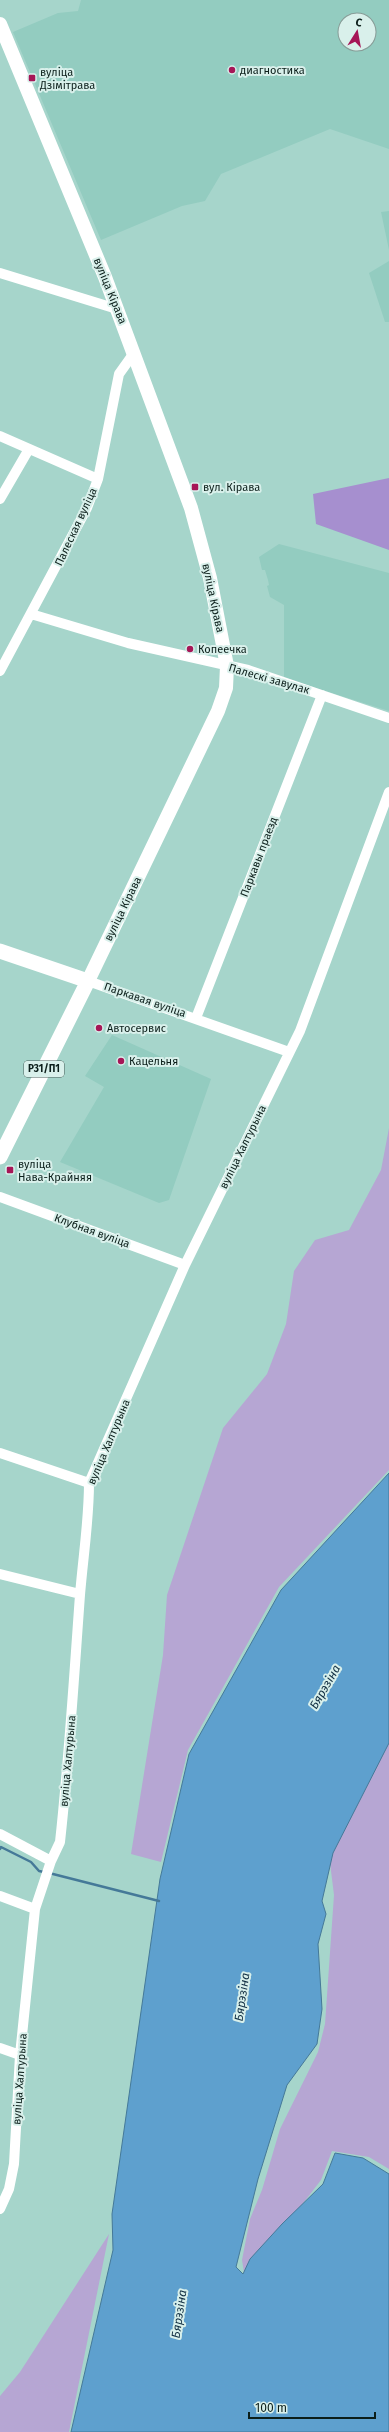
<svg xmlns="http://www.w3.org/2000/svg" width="389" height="2432" font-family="'Fira Sans',sans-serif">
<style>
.built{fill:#93ccc0;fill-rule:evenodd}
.green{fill:#b6a6d3}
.forest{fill:#a68fcf}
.water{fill:#5ea0ce;stroke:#457998}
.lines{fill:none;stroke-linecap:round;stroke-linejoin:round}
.stream{stroke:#457998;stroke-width:2.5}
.minor{stroke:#fff;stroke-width:10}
.secondary{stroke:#fff;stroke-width:14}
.primary{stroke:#fff;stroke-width:15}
.poi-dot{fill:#a61657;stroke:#d9f0eb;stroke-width:1.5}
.labels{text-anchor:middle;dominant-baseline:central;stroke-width:4;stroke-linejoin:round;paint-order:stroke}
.shield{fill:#d9f0eb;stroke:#495d59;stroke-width:1}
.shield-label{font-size:10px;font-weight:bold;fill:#0b1e1a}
.poi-label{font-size:11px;fill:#0b1e1a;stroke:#d9f0eb;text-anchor:start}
.street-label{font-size:11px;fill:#0b1e1a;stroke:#d9f0eb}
.water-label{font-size:12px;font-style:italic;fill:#102d41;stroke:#d9f0eb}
</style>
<rect width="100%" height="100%" fill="#a6d5cb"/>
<path class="built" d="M81 0H389V149L330 129 221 174 205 201 182 206 101 240 13 32 58 13 78 11ZM345 20H369V44H345Z
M389 211V250L381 212Z
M389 261V322H385L369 273Z
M279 544 389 573V711L284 678V605L270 597 267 586 269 585 268 580 265 570H262L259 557Z
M112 1035 211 1079 169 1200 159 1203 60 1162 104 1087 85 1076Z"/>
<path class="green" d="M389 1128V1470L279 1587 188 1750 161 1862 131 1854 163 1655 167 1595 223 1428 267 1374 286 1324 294 1271 315 1240 349 1230 381 1170Z
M389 1739V2169L369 2157 332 2151 321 2180 245 2279 242 2260 250 2219 262 2190 280 2129 318 2052 325 2024 334 1895 329 1855Z
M109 2234 69 2432H0V2396L20 2372Z"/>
<path class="forest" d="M389 478V550L316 524 313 494Z"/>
<path class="water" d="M389 1473V1743L333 1853 322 1901 326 1914 318 1944 322 2009 317 2044 287 2085 258 2179 236 2267 243 2274 250 2259 282 2224 323 2184 335 2153 363 2158 389 2174V2432H71L113 2250 112 2214 160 1879 189 1754 281 1590Z"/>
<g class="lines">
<path class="stream" d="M0 1849 1 1847 31 1862 39 1871 44 1872
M49 1873 159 1901"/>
<path class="minor" d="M0 273 117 309
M0 436 98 479
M0 499 29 449
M31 614 128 643 248 670 389 718
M0 671 87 508 98 479 119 374 134 353
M88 981 289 1052
M196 1018 322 695
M0 1197 185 1265
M0 1453 89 1483
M0 1574 80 1594
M0 1834 51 1861
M0 1896 35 1909
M0 2048 20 2055
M0 2209 9 2189 14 2164 20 2055 35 1909 51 1861 60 1842C69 1760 74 1677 80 1595 83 1557 89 1521 89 1483L185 1265 300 1031 389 792"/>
<path class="secondary" d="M0 24 105 277 191 508 210 578 227 666 226 688 218 711 88 981"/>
<path class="primary" d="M0 951 88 981 0 1157"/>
</g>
<g class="poi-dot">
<circle cx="232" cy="70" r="4"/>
<rect x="28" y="74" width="8" height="8" rx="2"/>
<rect x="191" y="483" width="8" height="8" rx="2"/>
<circle cx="190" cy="649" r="4"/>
<circle cx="99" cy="1028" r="4"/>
<circle cx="121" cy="1061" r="4"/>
<rect x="6" y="1166" width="8" height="8" rx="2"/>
</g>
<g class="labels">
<rect class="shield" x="24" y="1061" width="40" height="16" rx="3"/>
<g class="shield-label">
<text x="44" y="1069">Р31/П1</text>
</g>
<g class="poi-label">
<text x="240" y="70">диагностика</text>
<text x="40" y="72">вуліца<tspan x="40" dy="13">Дзімітрава</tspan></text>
<text x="203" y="487">вул. Кірава</text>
<text x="198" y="649">Копеечка</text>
<text x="107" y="1028">Автосервис</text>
<text x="129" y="1061">Кацельня</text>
<text x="18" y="1164">вуліца<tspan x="18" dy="13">Нава-Крайняя</tspan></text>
</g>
<g class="street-label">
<text transform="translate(110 291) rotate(68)">вуліца Кірава</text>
<text transform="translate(76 527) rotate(-65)">Палеская вуліца</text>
<text transform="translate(213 598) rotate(78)">вуліца Кірава</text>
<text transform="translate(269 679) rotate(16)">Палескі завулак</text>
<text transform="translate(259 857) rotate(-69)">Паркавы праезд</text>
<text transform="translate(123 909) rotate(-64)">вуліца Кірава</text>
<text transform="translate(145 1000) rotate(19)">Паркавая вуліца</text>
<text transform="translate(243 1147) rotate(-64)">вуліца Халтурына</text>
<text transform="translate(92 1231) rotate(20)">Клубная вуліца</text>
<text transform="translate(109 1442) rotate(-67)">вуліца Халтурына</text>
<text transform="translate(68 1761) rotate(-85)">вуліца Халтурына</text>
<text transform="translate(20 2079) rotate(-86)">вуліца Халтурына</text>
</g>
<g class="water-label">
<text transform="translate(325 1687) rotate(-60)">Бярэзіна</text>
<text transform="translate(242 1997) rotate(-82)">Бярэзіна</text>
<text transform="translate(179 2314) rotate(-82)">Бярэзіна</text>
</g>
</g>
<g transform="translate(357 32) rotate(11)"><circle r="19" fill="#d9f0eb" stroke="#879c97"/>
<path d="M0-3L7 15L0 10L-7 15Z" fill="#a61657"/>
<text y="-6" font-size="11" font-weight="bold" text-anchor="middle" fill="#0b1e1a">С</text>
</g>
<path d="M249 2412v6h126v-6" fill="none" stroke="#0b1e1a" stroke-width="2"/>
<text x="255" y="2412" font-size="12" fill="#0b1e1a" stroke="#d9f0eb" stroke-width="3" paint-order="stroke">100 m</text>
</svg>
